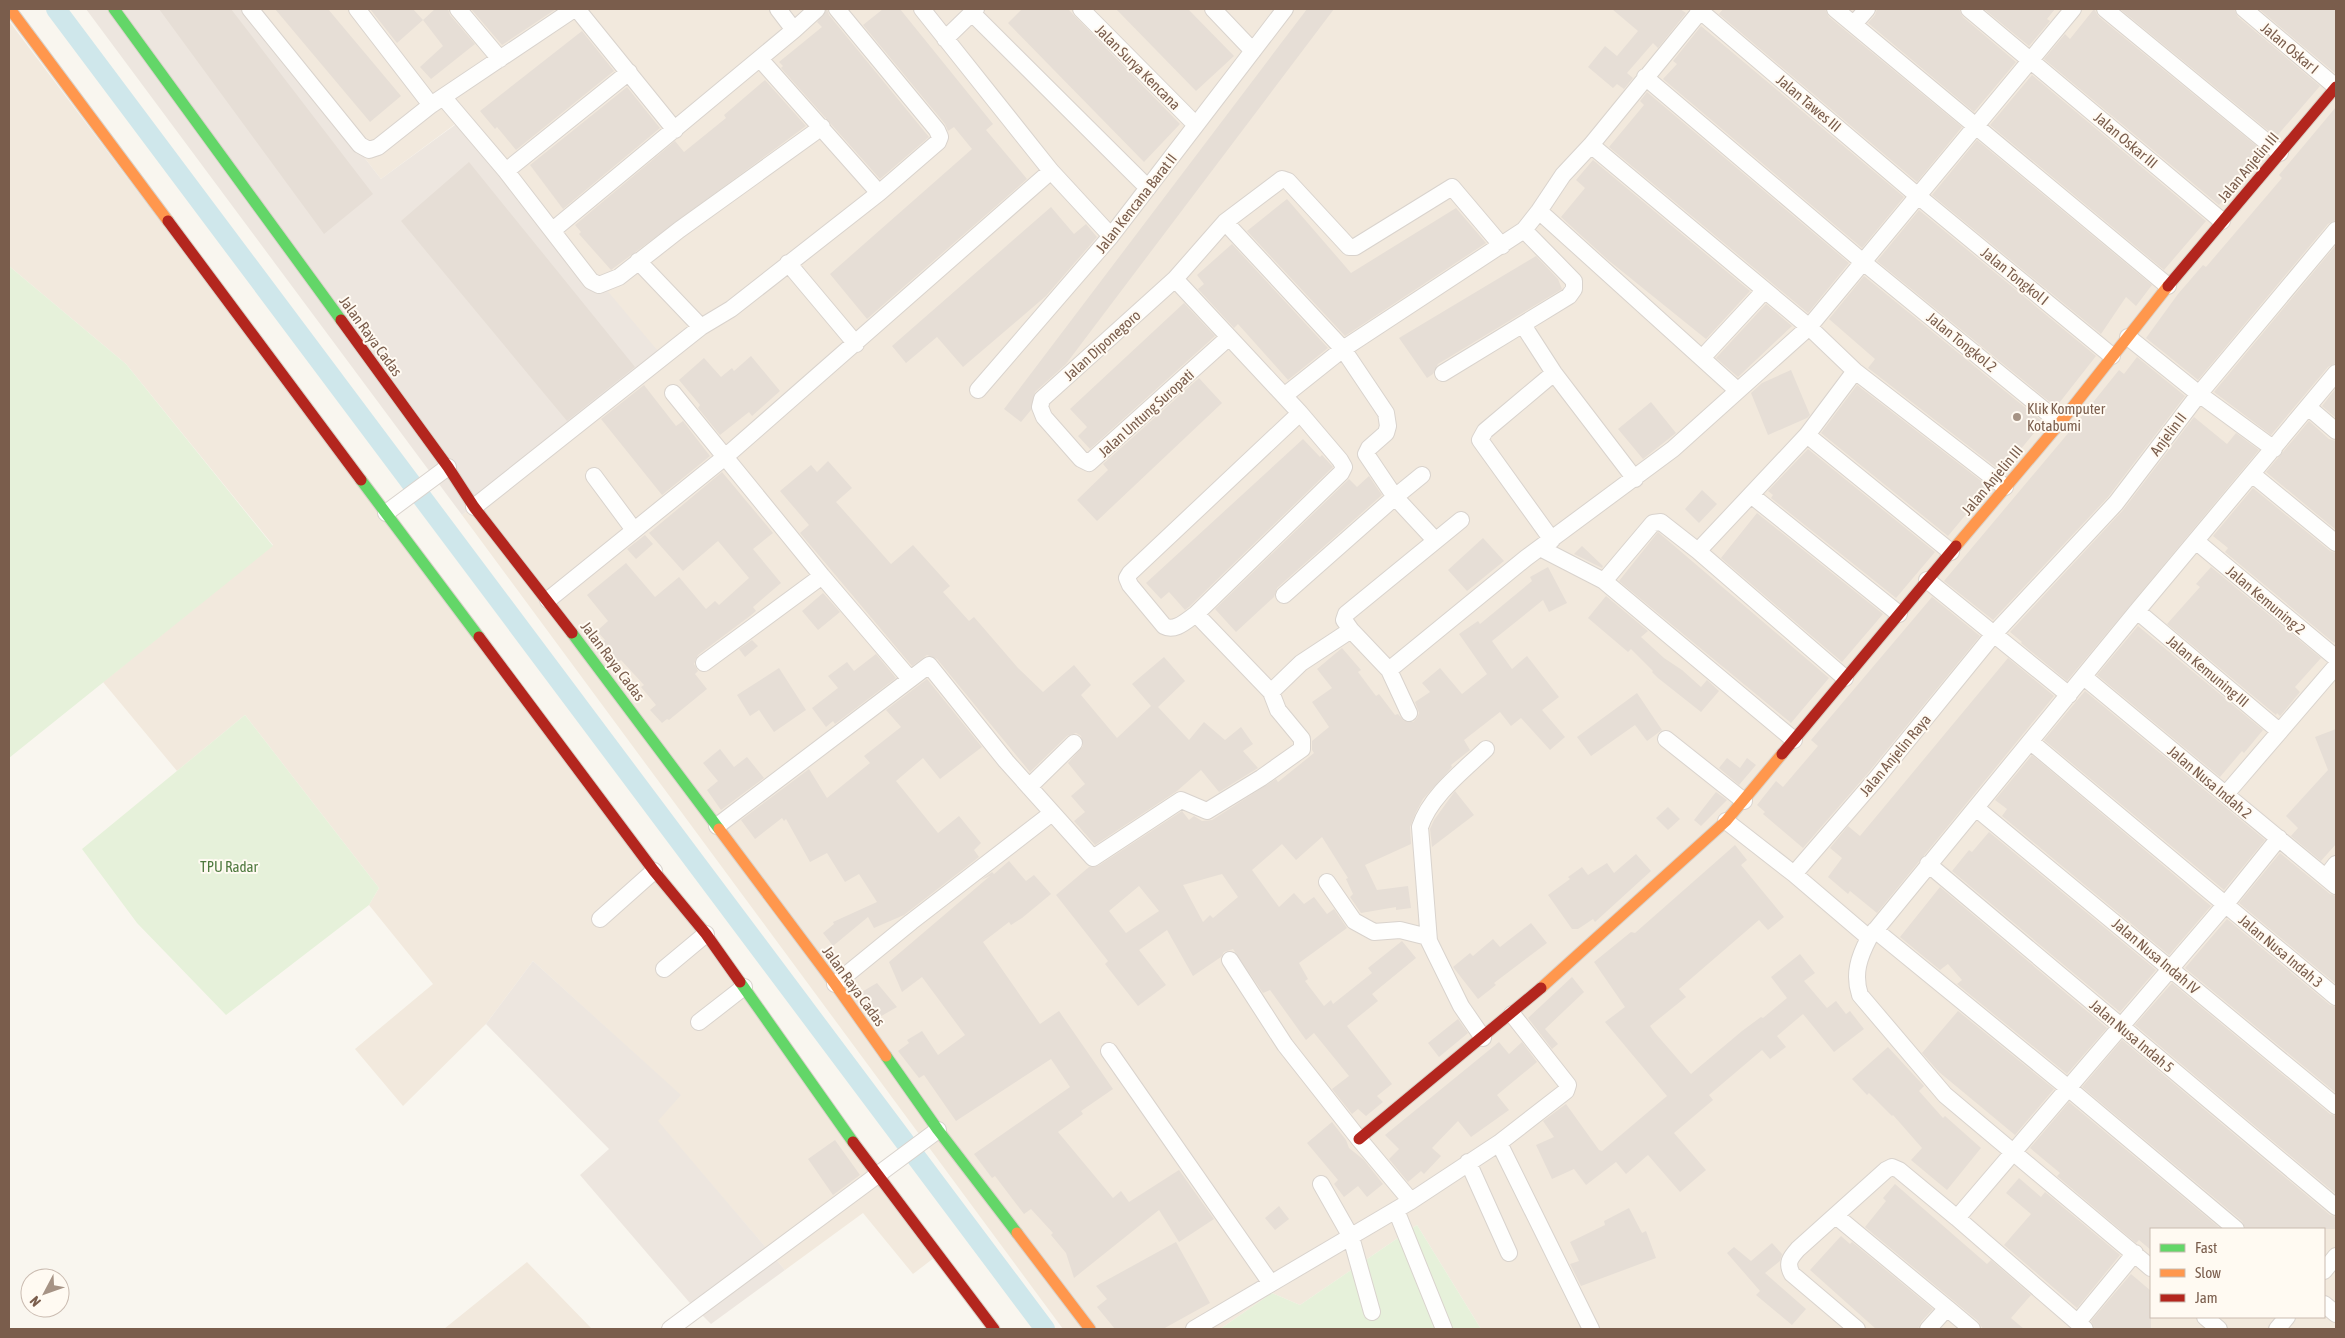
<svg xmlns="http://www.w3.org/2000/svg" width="2345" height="1338" font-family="'Asap Condensed',sans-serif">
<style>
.residential{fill:#f2e9dd;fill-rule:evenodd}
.industrial{fill:#ede6df}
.green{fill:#e6f1da}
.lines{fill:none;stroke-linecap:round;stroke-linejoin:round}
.canal{stroke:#cfe7eb;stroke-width:20}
.building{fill:#e6ded6;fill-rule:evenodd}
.street-casing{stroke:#d9d3cd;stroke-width:18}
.fast-casing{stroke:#d9d2ca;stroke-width:13}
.slow-casing{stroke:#d9d2ca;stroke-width:13}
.jam-casing{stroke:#d9d2ca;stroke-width:13}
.street{stroke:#fefefd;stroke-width:16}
.fast{stroke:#63d668;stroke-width:11}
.slow{stroke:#ff974d;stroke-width:11}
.jam{stroke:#b3261e;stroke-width:11}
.poi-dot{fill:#a69385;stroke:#fffaf2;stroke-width:2}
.labels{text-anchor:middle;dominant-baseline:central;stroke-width:4;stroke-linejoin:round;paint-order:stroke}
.street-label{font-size:15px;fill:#7a5d4c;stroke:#fffaf2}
.poi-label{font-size:15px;fill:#7a5d4c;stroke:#fffaf2;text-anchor:start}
.park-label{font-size:15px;fill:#507a40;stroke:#fffaf2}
</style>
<rect width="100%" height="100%" fill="#f9f6ef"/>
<path class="residential" d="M249 9H2336V1329H1481L1417 1225 1300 1305 1272 1293 1220 1329H1063L462 515 662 357 462 119 381 179ZM2151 1229H2324V1317H2151Z
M9 21 939 1254 913 1274 863 1213 785 1270 657 1121 680 1095 533 961 486 1024 403 1106 355 1049 433 984 369 905 379 888 245 715 177 771 103 682 273 545 126 364 9 266Z
M527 1262 592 1329H444Z"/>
<path class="industrial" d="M86 9H249L381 179 463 119 663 357 462 515Z
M533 961 681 1095 658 1121 785 1270 711 1324 689 1302 580 1175 609 1149 486 1024Z"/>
<path class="green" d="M9 266 126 364 273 546 9 758Z
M245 715 379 888 369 905 226 1015 137 923 82 849Z
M1417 1225 1481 1329H1220L1272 1293 1300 1305Z"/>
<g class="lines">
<path class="canal" d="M56 9 1045 1329"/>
</g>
<path class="building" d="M159 9H231L373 194 324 234Z
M275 9H328L401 96 370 122Z
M370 9H413L423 20 397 43Z
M435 9H448L450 15 475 44 431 79 420 67 443 46 423 20Z
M471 9H556L502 45Z
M827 9 829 15 929 137 880 179 781 68 783 66 779 62 822 27 817 22Z
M883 9H900L993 124 986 130 1027 179 867 319 830 274 972 149 954 127 948 131 945 124 863 25Z
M1022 9H1068L1180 124 1144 162 1008 23Z
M1116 9H1188L1234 56 1196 91Z
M1307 9H1334L1066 364 1035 392 1031 410 1021 422 1004 409Z
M1612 9H1680L1686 13 1658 48 1653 43 1627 73 1633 78 1624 89 1617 84 1613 88 1588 67 1605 46 1617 56 1638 31Z
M1723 9H1825L1829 17 1962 127 1917 182 1719 14Z
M1877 9H1959L1963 17 2016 62 1974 112 1868 23 1875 15Z
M1984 9H2055L2047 19 2050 21 2029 46Z
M2094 9 2099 17 2264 152 2219 205 2044 59 2065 34 2070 39Z
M2120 9H2234L2238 17 2320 86 2276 137Z
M2259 9H2336V74Z
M1701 26 1904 197 1862 248 1663 79 1677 64 1673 61Z
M582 31 614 71 516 150 497 127 495 129 480 111Z
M2032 75 2206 221 2164 270 1990 125Z
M765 80 806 126 611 270 579 234 581 232 575 225 675 141 684 152 726 118 724 115Z
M627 87 660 128 563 209 530 165Z
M1647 92 1849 263 1808 313 1609 147 1644 105 1640 101Z
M2336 107V220L2328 224 2198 380 2146 338 2178 294 2203 265 2206 267 2282 178 2279 175Z
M1977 140 2152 285 2136 306 2126 297 2101 334 1932 195Z
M1593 160 1750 291 1706 339 1608 260 1561 217 1585 188 1576 180Z
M469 162 635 367 567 421 401 221Z
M1287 199 1351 273 1456 208 1486 243 1345 336 1247 231Z
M1051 207 1074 234 1086 224 1097 237 1046 296 963 367 937 337 906 363 892 346Z
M1919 210 2096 356 2056 407 1877 261Z
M1232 244 1328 348 1288 380 1238 324 1234 328 1198 289 1204 284 1197 275Z
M2336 245V363L2328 367 2271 435 2214 392Z
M1536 256 1558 279 1562 289 1438 364 1433 374 1427 378 1399 338Z
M1864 276 2043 422 2002 472 1868 368 1875 359 1829 319Z
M1184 303 1215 336 1090 449 1078 436 1087 427 1070 409Z
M1766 304 1792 326 1738 377 1716 358Z
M751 356 780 391 752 416 749 412 720 435 698 408 700 405 679 380 704 358 721 377 732 368 734 371Z
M2137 357 2185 396 2108 497 1993 620 1944 581 2070 431 2119 370 2124 374Z
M1791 370 1810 415 1807 418 1768 435 1751 393 1762 383Z
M1199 378 1222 403 1097 521 1077 500 1108 470 1103 464Z
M644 385 676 426 683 421 710 456 662 495 601 419Z
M1857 385 1989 487 1948 536 1821 433Z
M2336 388V418L2322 406Z
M1651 402 1676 433 1643 459 1618 429Z
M2194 417 2227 444 2236 433 2259 450 2067 681 2021 643 2022 642 2010 632 2123 510Z
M2309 421 2329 439 2336 441V530L2266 472Z
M1303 439 1320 457 1322 455 1333 467 1190 606 1185 610 1169 592 1161 599 1146 583Z
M1808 449 1935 552 1896 598 1771 498 1773 495 1768 491Z
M828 461 852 488 836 502 891 564 913 545 950 586 943 592 969 621 974 617 1018 668 1043 692 1074 665 1091 685 1081 695 1117 738 1151 706 1132 684 1164 657 1185 681 1158 707 1189 740 1204 722 1225 740 1241 727 1253 744 1243 751 1258 768 1219 792 1201 770 1177 791 1095 845 1074 821 1085 812 1071 796 1085 784 1068 763 1083 746 1081 736 1076 733 1067 736 1030 772 937 659 927 655 912 666 800 533 809 525 780 491 811 465 817 472Z
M722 472 773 533 753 549 781 583 753 607 756 611 750 616 698 655 694 664 698 671 695 674 707 689 669 720 667 719 662 723 650 710 656 705 641 687 644 685 621 660 613 666 598 645 605 640 597 631 608 621 587 595 626 563 655 597 679 577 706 609 715 601 719 605 749 578 718 541 683 571 649 533Z
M1369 476 1382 495 1277 588 1274 597 1236 632 1215 609 1349 479 1357 487Z
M2253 488 2330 551 2336 553V640L2334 643 2225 552 2228 548 2213 536Z
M1702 490 1717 504 1699 523 1685 509Z
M1757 513 1883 614 1842 662 1721 558Z
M1658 532 1829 678 1791 723 1619 581Z
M645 535 653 544 636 559 627 549Z
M1483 538 1504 561 1467 591 1448 570Z
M1582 546 1603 566 1602 568 1574 554Z
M1548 567 1567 603 1549 612 1543 600 1492 641 1512 669 1527 656 1559 697 1542 710 1565 737 1550 750 1521 718 1511 726 1500 712 1464 740 1470 750 1451 765 1452 767 1423 799 1416 812 1410 827 1411 844 1365 865 1377 890 1408 886 1411 908 1396 910V907L1361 913 1350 897 1353 894 1346 879 1348 878 1322 837 1296 860 1282 844 1252 870 1279 907 1294 893 1304 904 1314 897 1327 914 1334 909 1347 928 1299 963 1308 979 1305 981 1324 1006 1331 1000 1333 1004 1372 973 1368 968 1402 941 1416 958 1372 994 1378 1001 1347 1026 1392 1084 1377 1096 1383 1102 1366 1116 1358 1109 1352 1114 1332 1089 1349 1076 1314 1033 1306 1040 1270 990 1263 993 1233 949 1224 952 1221 957 1193 976 1167 930 1139 950 1166 985 1138 1006 1105 964 1108 961 1056 895 1089 867 1098 866 1182 811 1189 820 1194 816 1202 821 1212 820 1276 779 1278 782 1314 753 1312 750V741L1329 727 1312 702 1332 688 1317 669 1342 648 1361 670 1358 672 1376 696 1379 694 1395 715 1398 714 1404 721 1413 722 1417 718 1419 713 1415 702 1430 692 1422 683 1440 668 1462 694 1487 674 1459 634 1478 621 1480 624 1532 581 1530 577ZM1222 874 1238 897 1213 918 1210 915 1203 922 1183 885ZM1139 886 1159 911 1126 933 1109 911Z
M2211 567 2321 658 2295 687 2300 692 2280 716 2277 713 2276 715 2167 624 2200 587 2196 584Z
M823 593 840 612 818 630 802 611Z
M1606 596 1648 631 1641 637 1664 658 1682 670 1701 687 1707 680 1719 691 1701 712 1658 678 1652 672 1653 671 1631 649 1628 652 1588 618Z
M1932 597 1980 636 1868 773 1803 848 1763 814 1765 812 1757 805 1776 781 1783 787 1818 746 1811 740Z
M2138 626 2263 730 2244 753 2242 751 2220 777 2097 675Z
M752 640 758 646 745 657 739 649Z
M876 654 896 678 835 724 833 721 826 727 812 708 838 688 828 676 847 662 854 671Z
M2008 658 2054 696 1877 913 1850 891 1848 894 1828 877 1842 858 1830 848 1848 826 1860 836Z
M779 668 806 710 774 732 759 710 750 716 737 695Z
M927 679 982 747 940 779 923 758 896 781 938 833 959 816 981 843 974 850 979 857 904 915 874 928 868 917 833 946 823 933 834 924 833 922 877 902 859 874 845 882 827 853 810 862 786 819 784 821 782 818 755 839 741 820 809 769 827 798 870 763 864 756 901 727 886 710Z
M2085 691 2265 840 2224 890 2044 740Z
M1637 693 1662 730 1647 741 1635 725 1591 756 1577 737Z
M2336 729V844L2321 861 2291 836 2298 828 2286 816 2328 770 2315 737Z
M720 749 734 767 747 757 764 778 721 810 707 790 718 781 703 763Z
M2032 755 2211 906 2169 955 2002 816 2007 809 1995 800Z
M1727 758 1740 768 1747 758 1756 765 1739 785 1719 768Z
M1455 791 1474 815 1432 847 1430 829 1434 820Z
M1716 792 1727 800 1701 826 1694 820Z
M1668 807 1680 819 1668 830 1656 818Z
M1989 832 2156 970 2120 1012 1952 871 1969 850 1972 852Z
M1735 845 1747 860 1741 865 1784 917 1768 930 1759 920 1679 989 1686 997 1650 1026 1655 1033 1691 1074 1742 1031 1761 1017 1763 1018 1787 998 1771 977 1800 954 1815 973 1804 981 1827 1008 1836 1001 1846 1014 1850 1011 1864 1029 1834 1052 1803 1014 1777 1036 1786 1047 1770 1059 1762 1050 1709 1095 1713 1100 1674 1133 1706 1170 1680 1192 1648 1155 1626 1174 1616 1162 1586 1185 1574 1169 1552 1179 1536 1145 1554 1137 1543 1121 1566 1104 1599 1150 1602 1151 1667 1096 1605 1022 1625 1007 1594 962 1631 932 1635 933Z
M2280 853 2330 894 2336 896V984L2239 903Z
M1636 854 1651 871 1595 922 1593 919 1578 929H1572L1548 895 1570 879 1568 877 1582 867 1588 875 1607 863 1614 873Z
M1009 861 1026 881 1034 875 1051 894 1022 918 1011 925 1009 922 983 942 1040 1024 1059 1011 1113 1089 1081 1111 1083 1114 1058 1132 1113 1198 1121 1191 1129 1202 1179 1170 1214 1219 1179 1242 1159 1210 1074 1278 1066 1253 1051 1235 1053 1233 1031 1209 1024 1214 995 1176 992 1178 974 1154 1070 1087 1051 1059 956 1121 924 1075 919 1078 898 1051 909 1043 907 1040 922 1031 938 1055 965 1035 922 977 902 992 889 962 990 876 981 880 992 872 994 874Z
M1940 887 2107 1028 2067 1074 1957 984 1962 980 1948 964 1940 970 1900 937Z
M2227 919 2330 1005 2336 1007V1093L2185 968Z
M1531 923 1547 943 1494 983 1496 985 1478 999 1453 967 1470 953 1473 956 1493 939 1500 947Z
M1572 977 1584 992 1545 1029 1558 1044 1552 1049 1528 1018Z
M877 983 897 1007 876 1019 860 993Z
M2172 983 2330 1114 2336 1116V1194L2135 1025Z
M1958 1011 2054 1089 2015 1135 1939 1072 1922 1053Z
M1458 1019 1468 1033 1439 1057 1428 1043Z
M2122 1040 2330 1215 2336 1217V1229H2246L2242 1221 2082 1087Z
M1499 1042 1509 1054 1522 1042 1537 1062 1497 1095 1509 1110 1471 1137 1458 1121 1432 1148 1441 1156 1424 1174 1421 1171 1408 1182 1389 1159 1399 1149 1385 1135Z
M1888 1047 1924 1086 1919 1091 1943 1118 1945 1116 1981 1148 1947 1190 1911 1160 1922 1148 1893 1115 1892 1116 1869 1093 1867 1095 1852 1079Z
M2069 1102 2221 1229H2151V1250L2139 1240 2136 1243 2057 1176 2060 1173 2030 1148Z
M1332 1122 1346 1140 1349 1148 1364 1160 1383 1184 1367 1197 1358 1186 1344 1197 1334 1184 1338 1180 1307 1143Z
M835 1140 860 1175 833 1195 808 1159Z
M2019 1178 2041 1197 2045 1192 2120 1255 2077 1308 2004 1245 2031 1214 2006 1193Z
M1895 1184 1987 1264 1991 1260 2031 1295 2011 1318 2024 1329H1983L1978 1321 1865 1227 1886 1201 1883 1198Z
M1279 1206 1289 1219 1275 1230 1265 1218Z
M1629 1208 1642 1233 1646 1231 1656 1258 1581 1286 1570 1264 1579 1261 1570 1242 1605 1225 1604 1221Z
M1841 1236 1850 1244 1852 1242 1933 1309 1921 1322 1918 1329H1876L1810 1270Z
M1176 1242 1210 1303 1163 1329H1115L1097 1307 1107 1299 1096 1286Z
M1772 1243 1782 1254 1780 1261 1765 1273 1806 1309 1792 1325 1756 1295 1760 1291 1727 1253 1734 1247 1751 1261Z
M2131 1274 2151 1291V1329H2095L2091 1321Z"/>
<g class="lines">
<defs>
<path id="street" d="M250 9 360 145 369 150 378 147 431 105 574 9
M357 9 431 105
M458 9 500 59
M577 9 675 130
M778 9 794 30
M922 9 1051 171 1111 236
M1081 9 1196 125
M1213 9 1253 51
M1698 9 1918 196 2112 356
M1835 9 2168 286
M1969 9 2222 221
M2105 9 2280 153
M2244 9 2336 87
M972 13 1148 188
M1854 24 1867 9
M945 39 976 9
M760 59 879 193
M1645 77 1863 262 2060 423
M444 98 506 171 591 281 599 285 619 277 679 230 822 127
M1591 145 1809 327 1855 371 2005 487
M506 171 629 72
M1539 211 1737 390
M1225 222 1343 349 1386 413 1388 426 1386 433 1369 448 1366 454 1395 497 1284 595
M553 230 794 30 817 9
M638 261 701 327 731 309 879 193 938 142 940 137 937 130 837 9
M788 263 856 344
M1175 279 1300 413 1340 460 1344 467 1341 473 1196 614C1186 621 1175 632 1164 626L1130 585 1127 578 1130 573 1300 413
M1523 325 1554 373 1635 479
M2128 337 2199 394 2274 449
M1228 338 1089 463 1081 459 1044 417 1040 407 1042 399 1175 279 1225 222 1282 179 1288 181 1349 247H1355L1452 187 1502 246
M1702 358 1765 290
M1443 373 1569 296 1574 289V281L1524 230
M978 390 1111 236 1285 9
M673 393 822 576 910 679
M1284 396 1343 349 1524 230 1539 211 1563 175 1591 145 1702 9
M2308 407 2336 431
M1807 435 1951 552
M2252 474 2336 543
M1422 475 1395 497 1435 540
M594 476 634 530
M1751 495 1899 614
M474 507 701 327
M386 513 448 467
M1461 520 1346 614 1344 620 1351 630 1389 670 1526 558 1673 449 1809 327 2073 9
M1552 540 1480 440 1485 431 1554 373
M2197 542 2336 658
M1540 548 1604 581 1794 740
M1698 551 1807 435 1855 371
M1927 580 2069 695
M1604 581 1653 523 1661 522 1698 551 1845 678
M548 600 725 457 1051 171
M2137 611 2279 731
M704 663 822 576
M1389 670 1409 713
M2084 677 2336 886
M1271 692 1301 663 1351 630
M1666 739 1744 801
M2031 742 2336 997
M1029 787 1074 743
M2226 794 2336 666
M1976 808 2336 1106
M1726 821 1794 874 1869 938
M717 826 929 665 1006 761 1093 858 1181 800 1207 811 1261 778 1302 749V739L1278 710 1271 692 1196 614
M1928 864 2336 1207
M1794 874 1876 779 1994 634 2116 503 2199 394 2336 230
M2326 877 2336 864
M1327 882 1354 921 1374 932 1400 930 1428 937
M600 919 654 871
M1875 930 2067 1087 2236 1229
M1230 960 1285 1045 1359 1139 1411 1201
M664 969 706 934
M835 984 911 922 1052 813
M699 1022 744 987
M1483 1038 1461 1006 1429 941 1420 827C1430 796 1463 771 1486 749
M1109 1051 1270 1282
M1499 1143 1591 1329
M1468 1162 1509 1253
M1321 1184 1351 1237 1372 1312
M1396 1210 1444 1329
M1836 1216 1947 1308 1928 1329
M1957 1218 2225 905 2279 838
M2151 1268 1945 1095 1860 995C1853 974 1859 957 1869 938L2137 611 2336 373
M2324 1271 2336 1256
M2324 1304 2336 1314
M1947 1308 1972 1329
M2205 1317 2219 1329
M2078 1322 2135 1253
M670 1329 938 1130
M1194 1329 1411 1201 1499 1143 1566 1091 1568 1085 1512 1014
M1857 1329 1792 1274C1786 1263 1790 1258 1798 1249L1886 1170 1892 1167 1899 1170 1957 1218 2085 1329
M2277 1329 2287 1317"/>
<path id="fast" d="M114 9 341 320
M361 480 479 637
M572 633 719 829
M740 982 853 1142
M886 1056 938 1130 1017 1233"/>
<path id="slow" d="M10 9 168 221
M1956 546 2060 423 2168 286
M719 829 835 984 886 1056
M1541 988 1726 821 1782 754
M1017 1233 1090 1329"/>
<path id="jam" d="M168 221 361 480
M2168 286 2336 87
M341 320 448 467 474 507 572 633
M479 637 654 871 706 934 740 982
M1782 754 1956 546
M1359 1139 1541 988
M853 1142 994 1329"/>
</defs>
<use href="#street" class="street-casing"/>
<use href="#fast" class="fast-casing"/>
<use href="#slow" class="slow-casing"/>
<use href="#jam" class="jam-casing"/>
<use href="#street" class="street"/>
<use href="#fast" class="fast"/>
<use href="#slow" class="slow"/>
<use href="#jam" class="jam"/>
</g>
<circle class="poi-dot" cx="2017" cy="417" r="5"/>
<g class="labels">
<g class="street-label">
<text transform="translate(2290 48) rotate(40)">Jalan Oskar I</text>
<text transform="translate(1138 67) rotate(45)">Jalan Surya Kencana</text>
<text transform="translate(1809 103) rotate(40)">Jalan Tawes III</text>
<text transform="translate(2126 140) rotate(40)">Jalan Oskar III</text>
<text transform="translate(2248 167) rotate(-50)">Jalan Anjelin III</text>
<text transform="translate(1136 203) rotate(-52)">Jalan Kencana Barat II</text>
<text transform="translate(2015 276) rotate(39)">Jalan Tongkol I</text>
<text transform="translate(371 336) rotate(54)">Jalan Raya Cadas</text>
<text transform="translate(1962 342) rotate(39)">Jalan Tongkol 2</text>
<text transform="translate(1102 345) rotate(-42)">Jalan Diponegoro</text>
<text transform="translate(1146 413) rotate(-42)">Jalan Untung Suropati</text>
<text transform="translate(2168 434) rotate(-53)">Anjelin II</text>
<text transform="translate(1992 480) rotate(-50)">Jalan Anjelin III</text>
<text transform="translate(2266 600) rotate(40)">Jalan Kemuning 2</text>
<text transform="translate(613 661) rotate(53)">Jalan Raya Cadas</text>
<text transform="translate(2208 671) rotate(40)">Jalan Kemuning III</text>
<text transform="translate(1895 755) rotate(-50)">Jalan Anjelin Raya</text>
<text transform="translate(2210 782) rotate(40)">Jalan Nusa Indah 2</text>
<text transform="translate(2281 951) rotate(40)">Jalan Nusa Indah 3</text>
<text transform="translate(2156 956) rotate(40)">Jalan Nusa Indah IV</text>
<text transform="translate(854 986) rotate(54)">Jalan Raya Cadas</text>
<text transform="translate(2132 1036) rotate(40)">Jalan Nusa Indah 5</text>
</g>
<g class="poi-label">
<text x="2027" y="408">Klik Komputer<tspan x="2027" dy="17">Kotabumi</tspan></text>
</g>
<g class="park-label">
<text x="229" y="866">TPU Radar</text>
</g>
</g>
<rect width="2345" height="1338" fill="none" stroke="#7a5d4c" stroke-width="20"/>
<rect x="2150" y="1228" width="175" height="90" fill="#fffaf2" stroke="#cabbb0"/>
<rect x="2160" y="1244" width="25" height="8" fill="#63d668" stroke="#cabbb0"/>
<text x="2195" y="1253" font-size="15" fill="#7a5d4c">Fast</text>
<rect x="2160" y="1269" width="25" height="8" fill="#ff974d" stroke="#cabbb0"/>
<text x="2195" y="1278" font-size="15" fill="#7a5d4c">Slow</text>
<rect x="2160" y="1294" width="25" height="8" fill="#b3261e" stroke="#cabbb0"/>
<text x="2195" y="1303" font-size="15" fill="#7a5d4c">Jam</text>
<g transform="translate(45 1293) rotate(229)"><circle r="24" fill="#fffaf2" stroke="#cabbb0"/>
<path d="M0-4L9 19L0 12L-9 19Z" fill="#a69385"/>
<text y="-8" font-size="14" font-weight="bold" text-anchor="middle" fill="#7a5d4c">N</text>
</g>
</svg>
